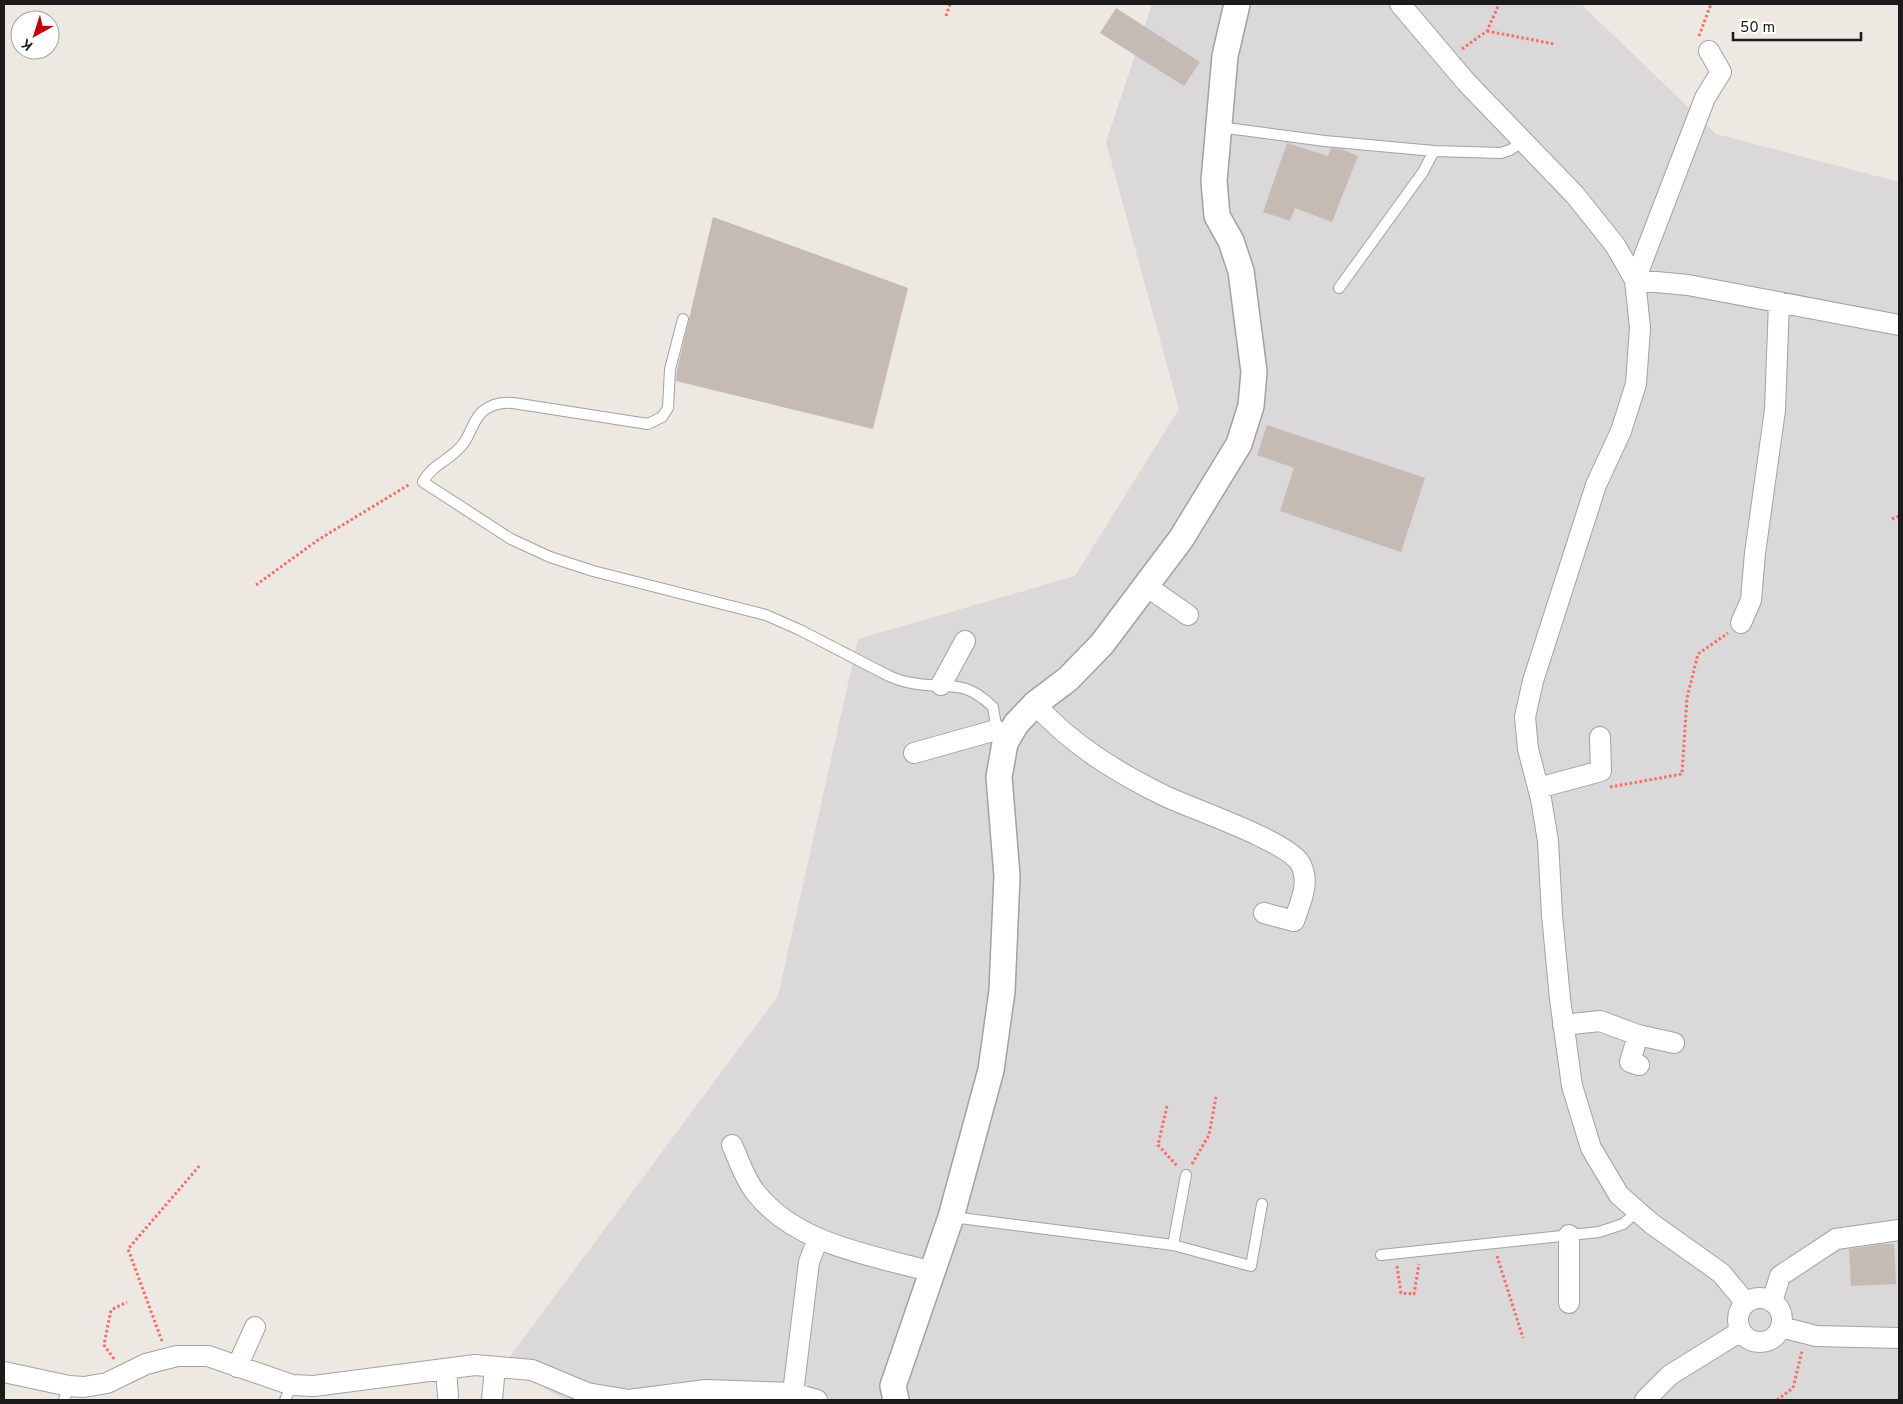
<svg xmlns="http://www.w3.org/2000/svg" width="1903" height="1404" font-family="Overpass,sans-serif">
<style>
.residential{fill:#dad8d8}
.building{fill:#c5bab4}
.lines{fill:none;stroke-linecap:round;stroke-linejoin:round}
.service-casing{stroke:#a2a2a2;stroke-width:12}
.minor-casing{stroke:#a2a2a2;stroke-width:22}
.tertiary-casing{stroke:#a2a2a2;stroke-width:28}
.path{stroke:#f96b66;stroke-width:3;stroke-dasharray:2.5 2.5;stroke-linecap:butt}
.service{stroke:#fff;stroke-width:10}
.minor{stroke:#fff;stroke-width:20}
.tertiary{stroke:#fff;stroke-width:25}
</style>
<rect width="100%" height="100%" fill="#ede8e1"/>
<path class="residential" d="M1152 4H1581L1716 134 1899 182V1400H564L505 1363 778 996 858 639 1075 576 1179 409 1106 142Z"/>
<path class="building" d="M1116 8 1200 62 1184 86 1100 33Z
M1287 143 1328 156 1331 148 1342 149 1358 156 1332 222 1295 208 1290 221 1263 212Z
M713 217 908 288 873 429 676 381 677 370Z
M1267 425 1425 478 1401 552 1280 511 1294 468 1257 455Z
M1883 1244H1894L1896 1284 1851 1286 1849 1249Z"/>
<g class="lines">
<defs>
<path id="service" d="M1219 127 1325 141 1434 151 1501 153 1510 150 1523 141
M1339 288 1423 172 1434 151
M683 319 670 369 668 408 662 417 648 424 513 403C502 402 492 404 483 411 473 419 471 434 463 444 451 460 432 464 423 482L511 539 550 557 593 571 766 615 800 630 889 676C896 679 904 682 912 683 947 690 962 677 993 707L997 732
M952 1217 1173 1245 1251 1266 1262 1204
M1173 1245 1186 1175
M1381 1255 1599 1232 1623 1224 1637 1212
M64 1400 69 1386
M285 1400 292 1385"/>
<path id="minor" d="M1400 4 1467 83 1575 195 1615 245 1635 280 1640 328 1636 384 1621 431 1596 485 1533 681 1525 717 1528 749 1541 799 1548 841 1552 915 1560 999 1572 1086 1591 1148 1619 1195 1652 1224 1721 1273 1746 1303
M1709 51 1721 72 1705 98 1635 280 1688 285 1899 325
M1146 586 1188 615
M1741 623 1751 600 1755 553 1775 410 1779 302
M941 685 965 641
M1035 704C1072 745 1116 772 1165 796 1192 809 1287 841 1300 863 1311 882 1300 903 1294 921L1264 913
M914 753 996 730
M1538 788 1601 771 1600 737
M1563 1025 1600 1021 1638 1035 1630 1062 1639 1065
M1638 1035 1674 1043
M732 1145C739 1160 745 1180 756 1193 797 1245 872 1255 932 1272
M1569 1235V1303
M1738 1320a22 22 0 1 1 44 0a22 22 0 1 1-44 0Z
M1772 1302 1780 1276 1836 1239 1899 1230
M1781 1327 1816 1336 1899 1338
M237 1367 255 1327
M446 1369 448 1396
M4 1372 69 1386 84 1387 107 1383 146 1364 177 1356H208L292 1385 314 1386 475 1365 532 1370 587 1393 629 1400 706 1390 793 1393 817 1400
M793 1393 809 1262 818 1238
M492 1400 495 1367
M1645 1400 1670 1375 1741 1331"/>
<path id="tertiary" d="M896 1400 893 1386 951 1217 991 1070 1002 991 1007 876 999 777 1005 743 1016 724 1035 704 1068 679 1102 644 1181 539 1239 444 1251 406 1254 372 1241 271 1231 241 1217 216 1214 181 1225 56 1237 4"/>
</defs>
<use href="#service" class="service-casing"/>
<use href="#minor" class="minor-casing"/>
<use href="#tertiary" class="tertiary-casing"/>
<path class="path" d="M946 16 950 4
M1487 31 1554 44
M1699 36 1711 4
M1462 49 1487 31 1499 4
M1892 519 1899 516
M256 585 318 540 410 484
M1610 787 1682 774 1687 698 1698 654 1728 633
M1167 1106 1158 1145 1178 1167
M1192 1164 1209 1135 1216 1097
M1497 1256 1523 1338
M1397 1266 1401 1293 1414 1294 1419 1264
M162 1341 128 1249 201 1164
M114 1359 104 1345 111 1310 127 1302
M1777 1400 1793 1388 1802 1351"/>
<use href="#service" class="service"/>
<use href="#minor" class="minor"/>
<use href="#tertiary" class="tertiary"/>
</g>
<rect width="1903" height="1404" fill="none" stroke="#1b1b1b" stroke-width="10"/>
<g transform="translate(35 35) rotate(219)"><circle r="24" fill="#ffffff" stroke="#a4a4a4"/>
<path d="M0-4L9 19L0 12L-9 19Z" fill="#c6000e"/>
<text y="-8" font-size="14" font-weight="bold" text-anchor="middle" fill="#1b1b1b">K</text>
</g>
<path d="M1733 32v8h128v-8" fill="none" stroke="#1b1b1b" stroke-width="2.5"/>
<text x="1740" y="32" font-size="15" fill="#1b1b1b" stroke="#ffffff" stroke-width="4" paint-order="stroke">50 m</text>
</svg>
